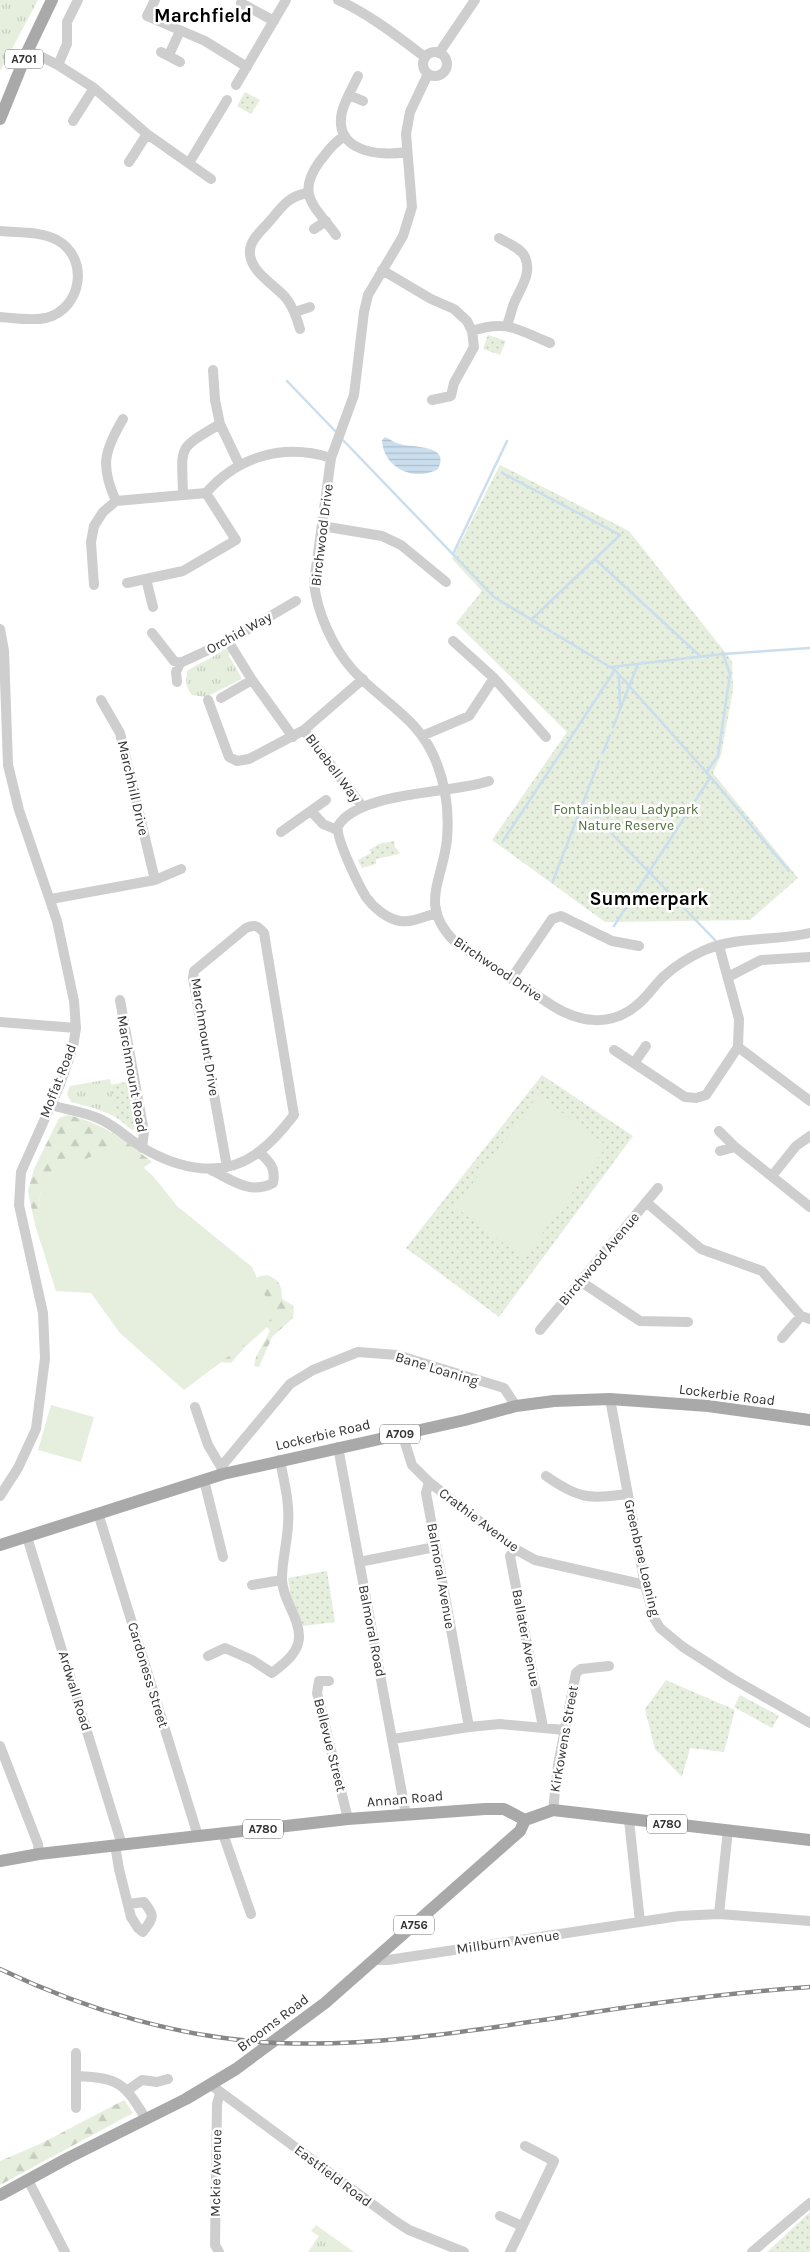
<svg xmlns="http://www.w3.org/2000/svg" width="810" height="2252" font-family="Karla,sans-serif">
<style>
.grass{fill:url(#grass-tufts)}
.forest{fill:url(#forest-firs)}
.park{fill:url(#park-dots)}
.pitch{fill:#e6eede}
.water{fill:url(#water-rules)}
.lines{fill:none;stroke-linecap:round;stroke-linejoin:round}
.stream{stroke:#cadeee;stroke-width:2.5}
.minor{stroke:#cecece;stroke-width:10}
.major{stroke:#a9a9a9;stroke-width:12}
.rail-casing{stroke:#868686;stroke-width:4.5}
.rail{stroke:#fff;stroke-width:2.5;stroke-dasharray:8;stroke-linecap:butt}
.labels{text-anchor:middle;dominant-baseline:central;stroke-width:5;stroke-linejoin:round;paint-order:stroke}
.shield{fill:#fff;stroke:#6f6f6f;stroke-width:1}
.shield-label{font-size:12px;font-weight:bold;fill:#313131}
.street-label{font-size:14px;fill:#313131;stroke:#fff}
.park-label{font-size:14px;fill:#506f3b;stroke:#fff}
.district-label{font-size:19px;font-weight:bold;fill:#000;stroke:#fff}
</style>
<defs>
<pattern id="grass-tufts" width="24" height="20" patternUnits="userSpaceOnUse" patternTransform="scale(1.25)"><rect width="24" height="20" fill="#e6eede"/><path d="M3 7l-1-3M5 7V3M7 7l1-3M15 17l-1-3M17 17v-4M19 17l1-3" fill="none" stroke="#c6cdbf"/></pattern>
<pattern id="forest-firs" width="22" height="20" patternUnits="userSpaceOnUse" patternTransform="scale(1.25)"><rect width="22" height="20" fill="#e6eede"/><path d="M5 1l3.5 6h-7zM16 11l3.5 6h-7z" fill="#c6cdbf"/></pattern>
<pattern id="park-dots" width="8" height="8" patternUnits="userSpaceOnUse" patternTransform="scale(1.25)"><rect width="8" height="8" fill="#e6eede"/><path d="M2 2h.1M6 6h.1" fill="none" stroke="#c6cdbf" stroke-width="1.8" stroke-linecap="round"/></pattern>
<pattern id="water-rules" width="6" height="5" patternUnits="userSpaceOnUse" patternTransform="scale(1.25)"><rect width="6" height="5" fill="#cadeee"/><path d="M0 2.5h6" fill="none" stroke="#aebfcd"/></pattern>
</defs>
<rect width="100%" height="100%" fill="#fff"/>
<path class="grass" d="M0 0H38L0 71Z
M224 649 230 651 229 656 242 679 206 697 192 695C185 687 186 681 187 671 199 662 213 659 224 649Z
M110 1079 116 1117 94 1108 71 1102 67 1094 70 1086Z
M316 2225 354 2252H308L319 2236 311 2231Z"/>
<path class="forest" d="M68 1115C105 1124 123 1139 152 1162L143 1168 123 1150 41 1191 35 1225 28 1191 34 1169 59 1118Z
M267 1275C280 1280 282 1286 282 1299L294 1306 293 1318 272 1337 259 1367 254 1366 256 1357 270 1331 267 1327 245 1347 231 1363 220 1362 255 1279 260 1276Z
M124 2100 133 2113 0 2185V2161L40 2144Z"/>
<path class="park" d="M245 92 260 100 251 114 237 106Z
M488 335 506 341 500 355 483 349Z
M500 465 629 531 732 661 733 690 721 755 713 773 798 878 750 920 605 922 492 840 567 732 456 623 482 591 452 559Z
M394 841 395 847 400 853 399 854 376 859V864L362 868 358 860 371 853 369 850 379 844Z
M542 1075 633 1136 499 1317 406 1248Z
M130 1081 138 1124 137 1128 132 1130 116 1117 110 1085Z
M327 1571 335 1622 303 1626 291 1597 288 1578Z
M666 1680 735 1710 724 1752 690 1748 682 1777 655 1749 645 1709Z
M740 1695 779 1716 772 1728 734 1707Z
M810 2212V2252H767Z"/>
<path class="pitch" d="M538 1095 607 1146 524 1258 455 1207Z
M105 1150H123L153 1176 177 1206 252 1267 266 1298 276 1312 261 1332 184 1390 120 1333 91 1293 56 1291 35 1225 41 1191 64 1169Z
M51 1405 94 1417 81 1462 38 1450Z"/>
<path class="water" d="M385 437C390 439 395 443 400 444 413 448 451 444 438 469 416 482 383 469 382 440Z"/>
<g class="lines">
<path class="stream" d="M287 381 338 434
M341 438 494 597 615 670 715 782 789 871
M502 473 620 535 531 620
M453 554 507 441
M595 559 700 656
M611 667 723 654 810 648
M619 676 620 708
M613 727 638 664
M603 753 610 735
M706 773 718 756 730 674 723 654
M582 803 715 940
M503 841 615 670
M553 881 599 761
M614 926 710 778"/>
<path class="minor" d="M155 0 147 16 205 41 247 67
M338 0C369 14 397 36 425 57
M241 3 274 21
M28 50 58 65 94 88 147 134 211 179
M423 64a12 12 0 1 1 24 0a12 12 0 1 1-24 0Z
M161 52 180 62
M439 53 475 0
M169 55 180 31
M58 65 67 44V22L78 0
M428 74 410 112 406 134 412 207 403 236 368 295 364 312 354 395 331 458 314 583C317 612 332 646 352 669 382 703 420 717 437 764 446 787 449 815 447 839 443 881 418 905 455 942L553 1006C580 1023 611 1027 637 1005 647 997 654 986 663 977 675 966 689 957 705 950 738 936 775 941 810 933
M358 76C353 87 345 100 342 112 333 151 379 157 406 152
M236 85 286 0
M349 95 363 101
M73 121 94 88
M129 162 147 134
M189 163 227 100
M314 229 326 221
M0 231C18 233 41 231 57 240 90 258 82 309 46 318 32 321 15 318 0 317
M336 235C315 206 295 195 320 161 328 151 334 142 345 136
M499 238C507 243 521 248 525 257 533 275 518 291 513 306 511 313 509 319 507 326
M382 270 431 299 454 309 467 321 472 331 474 347 454 383 451 396 432 400
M295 312 310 307
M300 329C297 318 293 307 286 298 274 284 248 271 250 250 251 239 262 230 269 222 282 207 287 197 307 193
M472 331C507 319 518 330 550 343
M213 370 215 400 220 424 239 464
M206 493C238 456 284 443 331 458
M183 495C182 445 176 450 220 424
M116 501C100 466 104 451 123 419
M322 526 382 536 401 545 446 582
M146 579 153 607
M127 583 183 571 236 540 206 493
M94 585 91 542 94 526 103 512 116 501 206 493
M0 629 4 651 8 765 19 810 57 921 74 1001 76 1028 73 1047 59 1087 21 1172 19 1205 43 1313 45 1358 36 1429 18 1468 0 1496
M152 633 174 661 180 663 228 641 296 601
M228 641 252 680 293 737
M494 678 546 737
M177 682 176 672 180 663
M221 698 252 680
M101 700 120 733 155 880
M208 700 229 757 237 761 249 759 304 730 363 679
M304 730 362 806
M422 736 469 716 494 678 453 641
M311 811 323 824 337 830
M281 832 326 800
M51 899 155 880 181 869
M437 913C425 916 412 923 400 921 387 919 373 907 366 897 359 886 335 837 338 826 359 791 451 794 489 781
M728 977 761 960 810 957
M511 979 552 919 561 916 612 941 639 946
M120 1000 144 1132 142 1148
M0 1022 76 1028
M738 1047 810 1101
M614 1050 685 1097 696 1098 706 1095 738 1047 739 1019 719 946
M634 1063 646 1046
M51 1105C67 1110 87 1112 102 1120 116 1127 129 1139 143 1148 179 1169 224 1180 260 1151 273 1141 284 1128 294 1115L264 933C258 926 255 924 246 928L194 971 193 978 227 1167
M719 1131 735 1147 810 1207
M720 1151 735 1147
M211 1170C232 1180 250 1195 273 1183 276 1168 270 1162 259 1152
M772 1176 796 1146 810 1136
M646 1202 701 1249 762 1271 801 1316 810 1319
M580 1281 640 1321 688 1322
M540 1330 658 1188
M782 1338 801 1316
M610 1399 645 1585 654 1618 660 1628 683 1647 733 1679 810 1723
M195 1407 208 1445 221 1467
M402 1433 412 1465 429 1482 426 1493 469 1727
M338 1447 406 1815
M223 1474 221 1467 290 1384 313 1370 358 1352 397 1355 504 1388 516 1406
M546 1476C579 1499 588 1499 627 1494
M204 1480 223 1557
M429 1482 515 1549 535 1560 645 1585
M98 1513 198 1836
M27 1537 122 1845
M515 1549 510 1556 543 1727
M359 1562 435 1547
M252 1585 282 1580
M208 1656 225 1648 252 1660 272 1673C283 1664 298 1654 299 1638 300 1618 282 1599 282 1579 282 1561 287 1543 288 1525 290 1503 284 1482 280 1460
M329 1681H319L317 1693 348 1819
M393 1739 469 1727 500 1724 565 1730
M0 1746 38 1844 39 1854
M553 1810 558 1765 576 1673 581 1669 609 1666
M629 1820 640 1922
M223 1834 251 1914
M115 1845 119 1869 131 1917 138 1928 143 1932C154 1916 155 1917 144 1902L129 1904
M719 1914 728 1830
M375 1960H388L679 1916 719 1914 810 1921
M77 2076C120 2078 124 2083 146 2119
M211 2085 395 2221 409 2230 464 2252
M128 2090 142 2080 157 2082 168 2079
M76 2108V2053
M28 2180 65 2252
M500 2216 522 2226
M219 2252 215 2245 217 2104 220 2093
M510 2252 554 2161 525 2146
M752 2252 810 2203"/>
<path class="major" d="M0 119 28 50 52 0
M0 1545 223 1474 465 1420 516 1406 554 1401 610 1399 708 1406 810 1420
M0 1861 39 1854 348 1819 485 1809H504L525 1820 553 1810 810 1840
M0 2195 68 2158 186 2099 236 2069 325 2003 520 1831 525 1820"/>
<defs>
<path id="rail" d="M0 1969C86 2010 183 2039 279 2043 374 2047 469 2031 563 2017 645 2004 727 1993 810 1987"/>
</defs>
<use href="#rail" class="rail-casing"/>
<use href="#rail" class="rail"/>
</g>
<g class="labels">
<g class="shield">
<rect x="5" y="49.5" width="38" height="19" rx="4"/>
<rect x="380" y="1424.5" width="40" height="19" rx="4"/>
<rect x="647" y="1814.5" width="40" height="19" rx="4"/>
<rect x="243" y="1819.5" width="40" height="19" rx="4"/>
<rect x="394" y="1915.5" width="40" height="19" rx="4"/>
</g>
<g class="shield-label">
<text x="24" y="59">A701</text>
<text x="400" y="1434">A709</text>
<text x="667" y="1824">A780</text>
<text x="263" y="1829">A780</text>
<text x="414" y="1925">A756</text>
</g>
<g class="street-label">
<text transform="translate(322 535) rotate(-83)">Birchwood Drive</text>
<text transform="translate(239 633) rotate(-29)">Orchid Way</text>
<text transform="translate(333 768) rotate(53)">Bluebell Way</text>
<text transform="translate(133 788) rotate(77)">Marchhill Drive</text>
<text transform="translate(498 969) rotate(34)">Birchwood Drive</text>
<text transform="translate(205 1037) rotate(81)">Marchmount Drive</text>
<text transform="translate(132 1074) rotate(80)">Marchmount Road</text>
<text transform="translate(58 1081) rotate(-69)">Moffat Road</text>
<text transform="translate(599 1259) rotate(-50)">Birchwood Avenue</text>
<text transform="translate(437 1369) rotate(17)">Bane Loaning</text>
<text transform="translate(727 1395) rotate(7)">Lockerbie Road</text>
<text transform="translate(323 1435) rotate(-13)">Lockerbie Road</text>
<text transform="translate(479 1520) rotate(37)">Crathie Avenue</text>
<text transform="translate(642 1558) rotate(77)">Greenbrae Loaning</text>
<text transform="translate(441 1576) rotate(80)">Balmoral Avenue</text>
<text transform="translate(372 1631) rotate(79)">Balmoral Road</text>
<text transform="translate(526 1638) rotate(79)">Ballater Avenue</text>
<text transform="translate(148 1675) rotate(73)">Cardoness Street</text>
<text transform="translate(75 1691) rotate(73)">Ardwall Road</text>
<text transform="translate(564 1739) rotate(-80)">Kirkowens Street</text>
<text transform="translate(330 1745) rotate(76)">Bellevue Street</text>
<text transform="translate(405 1799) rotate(-5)">Annan Road</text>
<text transform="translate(508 1942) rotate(-8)">Millburn Avenue</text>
<text transform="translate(273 2023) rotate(-37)">Brooms Road</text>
<text transform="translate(216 2173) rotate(-89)">Mckie Avenue</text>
<text transform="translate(333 2176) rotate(37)">Eastfield Road</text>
</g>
<g class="park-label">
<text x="626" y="809">Fontainbleau Ladypark<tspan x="626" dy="16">Nature Reserve</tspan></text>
</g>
<g class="district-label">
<text x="203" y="16">Marchfield</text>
<text x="649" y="899">Summerpark</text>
</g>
</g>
</svg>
